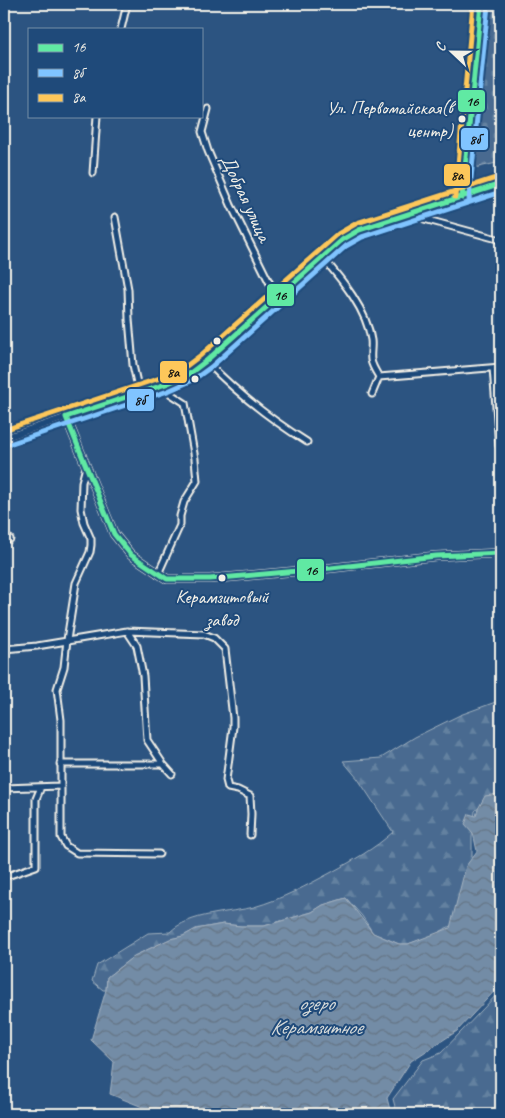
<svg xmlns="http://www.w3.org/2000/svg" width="505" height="1118" font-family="Caveat,sans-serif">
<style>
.forest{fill:url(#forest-firs);stroke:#9eaebc}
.cemetery{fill:url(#cemetery-stones);stroke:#9eaebc}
.water{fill:url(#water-waves);stroke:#a7b4c0}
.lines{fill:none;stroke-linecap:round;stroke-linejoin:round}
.minor-casing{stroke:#f4f1e8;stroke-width:9}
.tertiary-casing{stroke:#f4f1e8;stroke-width:10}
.minor{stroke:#1f4a7a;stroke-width:5}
.tertiary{stroke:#1f4a7a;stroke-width:6}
.bus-1-casing{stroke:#1f4a7a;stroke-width:9}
.bus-2-casing{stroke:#1f4a7a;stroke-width:9}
.bus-3-casing{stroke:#1f4a7a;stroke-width:9}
.bus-1{stroke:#60e9a3;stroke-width:5}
.bus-2{stroke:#80c4ff;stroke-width:5}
.bus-3{stroke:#fdc75a;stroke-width:5}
.bus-dot{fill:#f4f1e8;stroke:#1f4a7a;stroke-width:2}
.labels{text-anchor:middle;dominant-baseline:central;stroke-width:4;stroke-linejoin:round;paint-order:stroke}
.bus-label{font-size:19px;fill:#f4f1e8;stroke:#1f4a7a;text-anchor:end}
.street-label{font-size:20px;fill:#f4f1e8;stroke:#1f4a7a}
.water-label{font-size:21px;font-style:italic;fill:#dadddb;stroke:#1f4a7a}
.line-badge{stroke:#1f4a7a;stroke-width:2}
.pale-badge-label{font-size:14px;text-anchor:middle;font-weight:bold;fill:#111}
</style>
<defs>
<pattern id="forest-firs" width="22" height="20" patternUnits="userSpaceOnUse" patternTransform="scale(1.25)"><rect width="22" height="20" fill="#496b90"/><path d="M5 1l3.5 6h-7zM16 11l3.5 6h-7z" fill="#6481a0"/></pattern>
<pattern id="cemetery-stones" width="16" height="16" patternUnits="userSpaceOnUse" patternTransform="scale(1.25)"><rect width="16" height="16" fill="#496b90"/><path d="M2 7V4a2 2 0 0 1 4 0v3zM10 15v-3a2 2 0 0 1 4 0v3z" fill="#6481a0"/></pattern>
<pattern id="water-waves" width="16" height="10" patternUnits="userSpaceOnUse" patternTransform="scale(1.25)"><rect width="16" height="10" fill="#738ca6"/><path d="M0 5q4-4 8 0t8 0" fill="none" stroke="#647484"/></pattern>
</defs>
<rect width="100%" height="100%" fill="#2c5481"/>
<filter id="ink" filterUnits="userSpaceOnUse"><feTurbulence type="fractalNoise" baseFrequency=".02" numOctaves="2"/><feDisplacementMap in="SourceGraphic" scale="10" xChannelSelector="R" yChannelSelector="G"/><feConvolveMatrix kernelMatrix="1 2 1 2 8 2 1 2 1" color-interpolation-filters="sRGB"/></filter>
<g filter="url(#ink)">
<path class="forest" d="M501 700V792L488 800 475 811 472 837V874L454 924 434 935 408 944H399L373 933 362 916 346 898 323 905 312 912 264 926H241L223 924 196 929 183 936 170 939 134 956 107 977 106 990H103L92 981 97 965 148 933 170 932C189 913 230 913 254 907 282 899 306 886 332 872 354 860 374 849 393 832L358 779 343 761 381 758 415 737 460 715Z
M501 990V1114H397L393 1099 423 1060 441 1053Z"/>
<path class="cemetery" d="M484 4 501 5V162L470 169Z"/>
<path class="water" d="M501 792V984L457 1031 411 1061 387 1098 391 1114H160L110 1094 114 1062 91 1040 106 990 107 977 134 956 170 939 183 936 196 929 223 924 241 926H264L312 912 323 905 346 898 373 933 399 944H408L450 928 466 866 477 851 473 833 465 824 469 814 476 816 478 809 485 796 498 794Z"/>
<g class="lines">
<defs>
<path id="minor" d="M121 29 127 4
M208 109 202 132 208 151 231 205 277 298
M93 173 97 116
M419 212 424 219 501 240
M115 217 128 289 129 319 133 365 139 392
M323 258C342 280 367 310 371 340 372 347 370 353 371 360 372 366 376 372 379 377L372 394
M206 361C236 392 270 419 307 442
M493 368 499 446 501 447
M379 377 501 367
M86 467 82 482 81 509 84 523 91 539V545L90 552 76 583 67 640 64 667 57 689 61 720V837L66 846 77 853 159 854
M4 539H10
M158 574 180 525V516L184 502 197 481 195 459 185 403 171 394 166 384
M127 631 137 646 143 676 147 740 163 764
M4 649 37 646 127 631 204 634 214 638 225 649 233 718V727L226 780 228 788 238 790 250 796 251 814 250 835
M60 764H163L172 774
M4 788 60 786
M4 875H10L36 866V799L41 787"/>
<path id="tertiary" d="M462 198 481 4
M66 417 114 534 131 555 167 579H210L331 568 436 556 501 553
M4 438 166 384 189 374 206 361 342 240 359 230 501 184"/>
</defs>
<use href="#minor" class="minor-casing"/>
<use href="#tertiary" class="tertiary-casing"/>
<use href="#minor" class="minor"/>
<use href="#tertiary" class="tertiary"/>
<defs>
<path id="bus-1" d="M462 198 481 4
M66 417 114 534 131 555 167 579H210L331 568 436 556 501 553
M66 417 166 384 189 374 206 361 342 240 359 230 501 184"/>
<path id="bus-2" d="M469 199 488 5
M6 445 168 391 193 380 211 367 346 246 362 237 501 192"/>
<path id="bus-3" d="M455 197 473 4
M4 430 163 377 185 367 201 355 338 234 357 223 499 177"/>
</defs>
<use href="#bus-1" class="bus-1-casing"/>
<use href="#bus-2" class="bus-2-casing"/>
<use href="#bus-3" class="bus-3-casing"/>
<use href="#bus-1" class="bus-1"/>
<use href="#bus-2" class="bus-2"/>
<use href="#bus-3" class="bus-3"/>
</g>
</g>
<g class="bus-dot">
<circle cx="462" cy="119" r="4.5"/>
<circle cx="217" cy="341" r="4.5"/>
<circle cx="195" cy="379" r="4.5"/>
<circle cx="222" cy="578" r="4.5"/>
</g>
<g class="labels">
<g class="bus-label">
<text x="453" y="108">Ул. Первомайская(в<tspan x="453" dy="23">центр)</tspan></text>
<text x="222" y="597" text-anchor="middle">Керамзитовый<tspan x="222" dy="23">завод</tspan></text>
</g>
<g class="street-label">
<text transform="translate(246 198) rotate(65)">Добрая улица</text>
</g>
<g class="water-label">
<text x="316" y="1003">озеро<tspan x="316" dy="24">Керамзитное</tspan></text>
</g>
</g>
<g class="line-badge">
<rect x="457" y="89" width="29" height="24" rx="5" fill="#60e9a3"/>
<rect x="460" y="127" width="29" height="24" rx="5" fill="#80c4ff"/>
<rect x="443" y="163" width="28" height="24" rx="5" fill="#fdc75a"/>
<rect x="266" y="283" width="29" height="24" rx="5" fill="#60e9a3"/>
<rect x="159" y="360" width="29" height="24" rx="5" fill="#fdc75a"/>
<rect x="126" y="388" width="29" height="24" rx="5" fill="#80c4ff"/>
<rect x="296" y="558" width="29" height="24" rx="5" fill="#60e9a3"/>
</g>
<g class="pale-badge-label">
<text x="472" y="106">16</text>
<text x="475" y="144">8б</text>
<text x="457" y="180">8а</text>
<text x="280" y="300">16</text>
<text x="173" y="377">8а</text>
<text x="140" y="405">8б</text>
<text x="311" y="575">16</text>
</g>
<rect width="505" height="1118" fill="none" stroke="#1f4a7a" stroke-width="20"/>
<rect x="10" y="10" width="485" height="1098" fill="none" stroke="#f4f1e8" stroke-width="2" filter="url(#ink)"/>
<rect x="28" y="28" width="175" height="90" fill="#1f4a7a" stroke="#748da6"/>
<rect x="38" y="44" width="25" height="8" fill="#60e9a3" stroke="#748da6"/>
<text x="72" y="52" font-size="15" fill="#f4f1e8">16</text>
<rect x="38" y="69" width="25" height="8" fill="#80c4ff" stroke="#748da6"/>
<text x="72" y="78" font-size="15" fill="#f4f1e8">8б</text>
<rect x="38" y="94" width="25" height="8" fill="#fdc75a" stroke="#748da6"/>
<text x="72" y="102" font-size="15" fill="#f4f1e8">8а</text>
<g transform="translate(452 52) rotate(292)" stroke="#1f4a7a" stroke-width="4" paint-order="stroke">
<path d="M0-4L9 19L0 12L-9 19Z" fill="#f4f1e8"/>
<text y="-8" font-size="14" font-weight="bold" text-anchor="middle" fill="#f4f1e8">С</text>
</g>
</svg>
